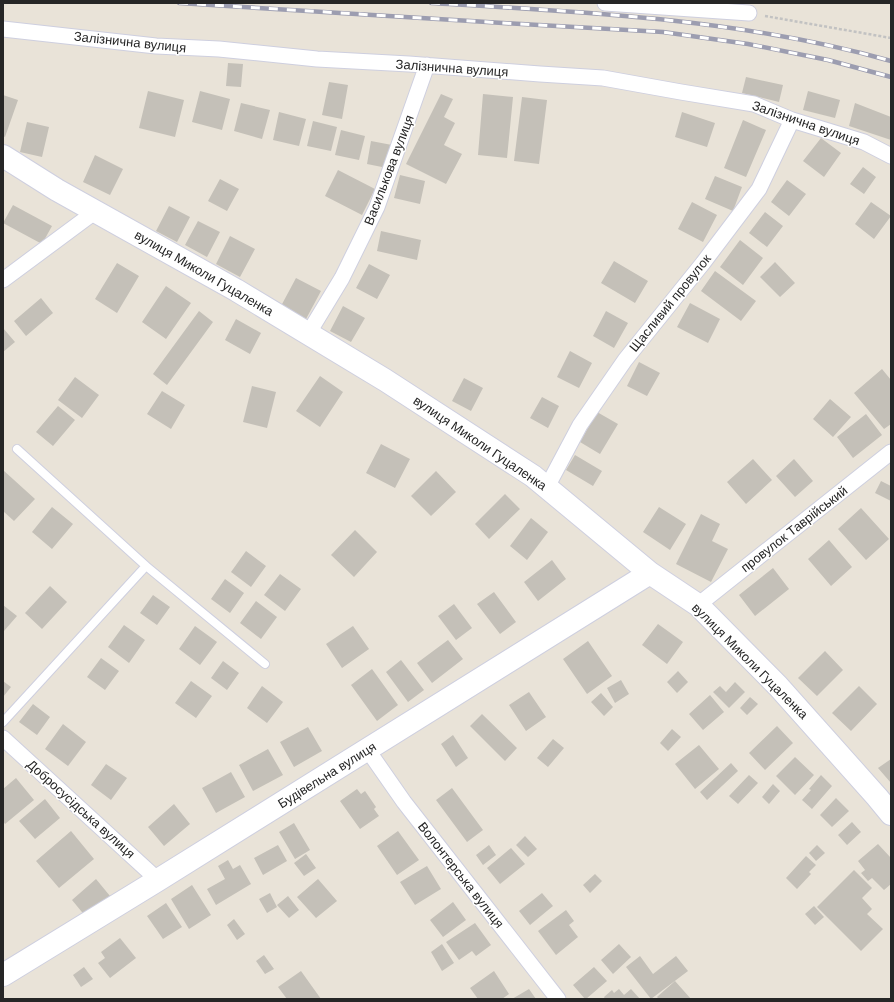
<svg xmlns="http://www.w3.org/2000/svg" width="894" height="1002" font-family="Arial,sans-serif">
<style>
.building{fill:#c4c0b8}
.lines{fill:none;stroke-linecap:round;stroke-linejoin:round}
.lane-casing{stroke:#cecfdf;stroke-width:10}
.street-casing{stroke:#cecfdf;stroke-width:17}
.secondary-casing{stroke:#cecfdf;stroke-width:24}
.path{stroke:#c2c2c2;stroke-width:2.5;stroke-dasharray:3 2;stroke-linecap:butt}
.lane{stroke:#fff;stroke-width:8}
.street{stroke:#fff;stroke-width:15}
.secondary{stroke:#fff;stroke-width:22}
.rail-casing{stroke:#9c9db0;stroke-width:4.5}
.rail{stroke:#fff;stroke-width:3;stroke-dasharray:9;stroke-linecap:butt}
.labels{text-anchor:middle;dominant-baseline:central;stroke-width:3;stroke-linejoin:round;paint-order:stroke}
.street-label{font-size:13px;fill:#262626;stroke:#fff}
</style>
<rect width="100%" height="100%" fill="#e9e3d8"/>
<path class="building" d="M228 63 243 64 241 87 226 86Z
M746 77 783 85 779 102 742 93Z
M329 82 348 85 342 119 322 115Z
M148 91 184 100 175 137 139 128Z
M200 91 230 99 222 130 192 122Z
M808 91 840 100 835 118 803 110Z
M441 94 453 99 444 117 455 123 444 145 462 154 446 184 406 164Z
M483 94 513 97 507 158 478 155Z
M3 95 18 100 5 137 3 136Z
M522 97 547 100 539 164 514 161Z
M241 103 270 110 262 139 234 131Z
M855 103 891 117V140L849 126Z
M279 112 306 119 299 146 273 140Z
M682 112 715 123 707 147 675 137Z
M743 120 766 130 746 177 724 168Z
M313 121 337 127 331 151 307 146Z
M27 122 49 127 42 157 20 152Z
M341 130 365 136 359 160 335 155Z
M821 138 841 153 824 177 803 161Z
M371 141 392 145 387 168 367 164Z
M95 155 123 169 110 195 83 182Z
M863 167 876 177 864 194 850 184Z
M338 170 375 189 362 215 325 196Z
M400 175 425 181 420 204 394 198Z
M715 176 742 187 733 211 705 199Z
M220 179 239 189 227 211 208 201Z
M787 180 806 194 789 216 771 202Z
M692 202 717 215 703 242 678 229Z
M871 202 891 216 874 239 855 224Z
M13 205 52 226 42 244 3 223Z
M169 206 190 217 177 242 156 231Z
M765 212 783 226 767 247 749 233Z
M198 221 220 232 207 257 185 245Z
M381 231 421 240 417 260 377 251Z
M230 236 255 249 240 277 216 264Z
M740 240 763 258 743 285 720 267Z
M614 261 648 281 635 303 601 283Z
M775 262 795 283 780 297 760 277Z
M117 263 139 276 117 313 95 299Z
M369 264 390 275 377 299 356 288Z
M715 271 756 301 741 321 701 291Z
M296 278 321 291 306 319 281 306Z
M166 286 191 303 166 339 142 322Z
M41 298 53 313 26 336 14 321Z
M690 303 720 319 708 343 677 327Z
M343 306 365 318 351 342 330 331Z
M199 311 213 322 167 385 153 374Z
M606 311 628 323 614 348 593 336Z
M236 319 261 333 250 354 225 340Z
M3 328 15 342 3 352Z
M570 351 592 363 579 388 557 377Z
M639 362 660 373 647 396 627 386Z
M882 369 891 380V424L884 429 854 393Z
M320 376 343 392 320 427 296 411Z
M75 377 99 395 82 418 58 400Z
M464 378 483 388 471 411 452 401Z
M252 386 276 392 267 428 243 422Z
M162 391 185 405 171 429 147 414Z
M542 397 559 406 548 428 530 418Z
M830 399 851 417 833 437 813 419Z
M58 406 75 420 53 446 36 432Z
M597 412 618 424 600 454 580 442Z
M866 414 882 435 853 458 837 437Z
M381 444 410 459 395 488 366 473Z
M575 455 602 471 593 486 566 470Z
M753 459 772 480 746 504 727 482Z
M794 459 813 481 795 497 776 476Z
M3 470 35 499 14 521 3 511Z
M436 471 456 492 431 516 411 496Z
M881 481 891 486V501L875 493Z
M505 494 520 509 489 539 475 524Z
M52 507 73 524 52 549 32 532Z
M659 507 686 524 670 550 643 532Z
M861 508 889 539 866 560 838 529Z
M701 514 720 524 712 541 728 549 711 582 676 564Z
M531 518 548 532 527 560 510 546Z
M355 530 377 552 354 577 331 555Z
M829 540 852 567 831 586 808 559Z
M246 551 266 566 251 587 231 572Z
M552 560 566 579 538 601 524 582Z
M773 568 789 589 755 616 739 595Z
M280 574 301 589 285 611 264 595Z
M225 579 244 593 230 613 211 599Z
M50 586 67 602 42 629 25 613Z
M494 592 516 622 500 634 477 604Z
M153 595 170 607 157 625 140 613Z
M256 601 277 617 261 639 240 623Z
M454 604 472 628 456 640 438 616Z
M3 605 17 616 4 631H3Z
M658 624 683 642 667 664 642 645Z
M124 625 145 640 129 663 108 647Z
M195 626 217 642 200 665 179 649Z
M353 626 369 649 342 668 326 644Z
M448 640 463 659 432 683 417 663Z
M588 641 612 676 587 694 563 659Z
M825 651 843 670 817 696 798 678Z
M101 658 119 671 105 690 87 677Z
M401 660 424 690 408 702 386 672Z
M223 661 239 673 227 690 211 678Z
M372 669 398 705 377 721 351 685Z
M678 671 688 682 677 693 667 682Z
M621 680 629 694 615 703 607 688Z
M3 681 11 687 3 697Z
M191 681 212 696 196 718 175 703Z
M735 682 745 692 729 708 713 692 720 686 726 692Z
M262 686 283 702 267 723 247 708Z
M859 686 877 704 851 731 832 713Z
M529 692 546 717 526 731 509 705Z
M601 693 613 707 604 716 591 702Z
M710 695 724 712 703 730 689 714Z
M750 697 758 704 747 715 740 708Z
M33 704 50 717 37 735 19 722Z
M482 714 517 748 505 761 470 726Z
M63 724 86 742 68 766 45 749Z
M777 726 793 743 765 770 749 753Z
M308 727 322 751 294 767 280 742Z
M672 729 681 737 668 751 660 743Z
M453 735 468 758 456 767 441 744Z
M553 739 564 748 548 767 537 758Z
M699 745 719 769 695 789 675 764Z
M268 749 283 775 253 791 239 765Z
M795 757 814 775 795 795 776 776Z
M891 759V783L878 768Z
M731 763 738 771 707 800 700 792Z
M106 764 127 778 111 800 91 785Z
M231 772 245 797 216 813 202 788Z
M749 775 758 783 738 804 729 796Z
M821 775 832 786 812 809 802 800 811 790 809 789Z
M16 778 34 800 5 824 3 821V789Z
M773 784 780 791 769 804 762 797Z
M452 788 483 830 467 842 436 800Z
M357 789 361 794 365 791 376 807 374 809 379 816 360 829 340 801Z
M836 798 849 811 832 827 820 815Z
M45 799 60 818 35 839 19 821Z
M174 804 190 824 164 846 148 827Z
M852 822 861 832 847 845 838 835Z
M294 823 310 850 295 859 279 832Z
M71 831 94 859 59 888 36 861Z
M398 831 419 860 397 875 377 846Z
M525 836 537 849 528 857 516 845Z
M878 844 891 858V884L884 890 872 878 868 881 861 873 865 870 858 861Z
M278 845 287 861 263 875 254 858Z
M489 845 496 855 483 865 476 855Z
M817 845 825 853 816 861 809 853Z
M511 848 525 864 500 884 487 868Z
M306 854 316 868 304 876 294 863Z
M806 856 816 865 809 872 811 874 797 889 786 878Z
M228 860 233 869 240 865 251 884 216 905 207 889 225 879 218 866Z
M427 866 441 889 415 905 400 882Z
M854 870 872 888 862 898 872 909 867 914 883 929 861 951 817 907Z
M595 874 602 881 590 893 583 885Z
M96 879 110 896 86 917 72 900Z
M318 879 337 901 316 918 297 897Z
M192 885 211 915 189 929 171 899Z
M270 893 277 907 267 913 259 899Z
M542 893 553 906 530 925 519 911Z
M288 896 299 910 289 918 277 905Z
M453 902 466 920 443 937 430 920Z
M166 903 182 927 163 939 147 916Z
M814 906 824 917 815 925 805 914Z
M566 910 574 921 569 925 578 937 556 955 538 931Z
M234 919 245 934 237 940 227 925Z
M475 923 491 945 476 956 472 951 459 960 446 942Z
M120 938 136 958 110 978 98 963 105 958 101 952Z
M442 944 454 963 442 971 431 952Z
M619 944 631 957 613 974 601 960Z
M264 955 274 969 265 974 256 961Z
M640 956 653 974 676 956 688 971 651 999 626 967Z
M84 967 93 979 81 987 73 975Z
M594 967 607 981 586 999H585L573 985Z
M301 971 321 999H287L278 987Z
M494 971 509 994 502 999H478L470 988Z
M675 981 691 999H659L657 997Z
M529 989 536 999H512Z
M619 989 624 995 631 989 640 999H605L604 997 612 990 614 993Z"/>
<g class="lines">
<defs>
<path id="lane" d="M17 449 146 566 265 664
M3 722 146 566"/>
<path id="street" d="M605 3 749 13
M3 29 156 46 219 49 317 59 409 64 540 74 603 78 681 92 754 104 792 120 864 142 891 156
M3 280 96 211
M308 334 342 278 377 207 427 65
M547 487 580 425 625 360 703 263 759 189 792 120
M698 605 891 452
M3 738 158 880
M367 749 404 802 558 999"/>
<path id="secondary" d="M3 156 57 190 236 290 385 380 533 476 650 573 698 605 778 686 877 797 891 814
M3 975 158 880 650 573"/>
</defs>
<use href="#lane" class="lane-casing"/>
<use href="#street" class="street-casing"/>
<use href="#secondary" class="secondary-casing"/>
<path class="path" d="M765 16 891 38"/>
<use href="#lane" class="lane"/>
<use href="#street" class="street"/>
<use href="#secondary" class="secondary"/>
<defs>
<path id="rail" d="M179 3 503 23 663 32 748 44 828 60 891 77
M431 3C585 12 742 19 891 61"/>
</defs>
<use href="#rail" class="rail-casing"/>
<use href="#rail" class="rail"/>
</g>
<g class="labels">
<g class="street-label">
<text transform="translate(130 42) rotate(6)">Залізнична вулиця</text>
<text transform="translate(452 68) rotate(4)">Залізнична вулиця</text>
<text transform="translate(806 123) rotate(19)">Залізнична вулиця</text>
<text transform="translate(389 170) rotate(-69)">Василькова вулиця</text>
<text transform="translate(204 273) rotate(30)">вулиця Миколи Гуцаленка</text>
<text transform="translate(670 303) rotate(-51)">Щасливий провулок</text>
<text transform="translate(480 443) rotate(34)">вулиця Миколи Гуцаленка</text>
<text transform="translate(794 529) rotate(-38)">провулок Таврійський</text>
<text transform="translate(750 661) rotate(45)">вулиця Миколи Гуцаленка</text>
<text transform="translate(327 775) rotate(-32)">Будівельна вулиця</text>
<text transform="translate(81 809) rotate(42)">Добросусідська вулиця</text>
<text transform="translate(461 875) rotate(52)">Волонтерська вулиця</text>
</g>
</g>
<rect width="894" height="1002" fill="none" stroke="#262626" stroke-width="8"/>
</svg>
